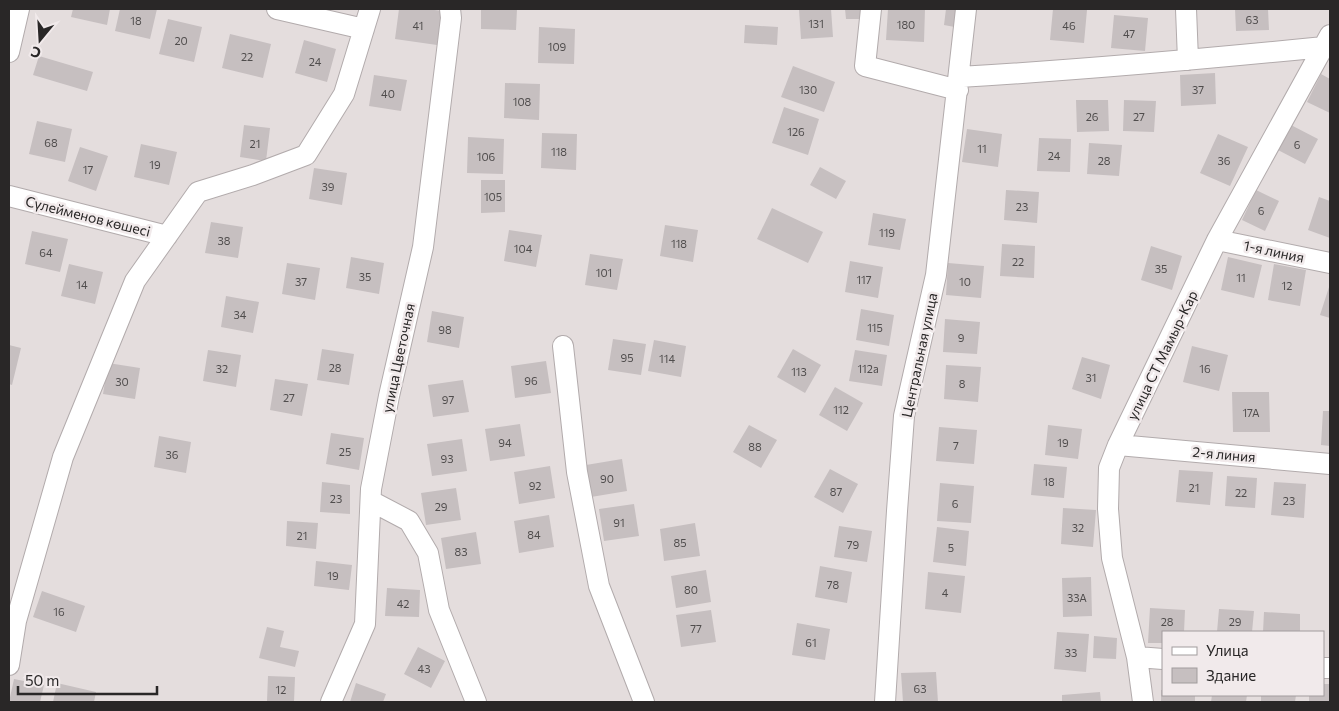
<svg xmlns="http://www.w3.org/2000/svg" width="1339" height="711" font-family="Commissioner,sans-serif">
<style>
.building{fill:#c6bfc0}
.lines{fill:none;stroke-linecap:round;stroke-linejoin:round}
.minor-casing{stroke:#b2abac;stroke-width:22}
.minor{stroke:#fff;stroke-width:20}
.labels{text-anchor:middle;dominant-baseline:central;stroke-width:5;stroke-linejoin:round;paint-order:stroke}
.number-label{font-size:11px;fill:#504d4d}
.street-label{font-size:14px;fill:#292727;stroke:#f1eaeb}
</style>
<rect width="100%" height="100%" fill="#e4dddd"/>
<path class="building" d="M73 9H110L107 25 71 17Z
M120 9H157L150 39 115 31Z
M399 9H427L442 11 437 45 395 39Z
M481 9H517L516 30 481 29Z
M799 9H831L833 37 801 39Z
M845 9H865V19H846Z
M888 9H925L924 42 886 40Z
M946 9H963L960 28 944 25Z
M1053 9 1087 10 1084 43 1050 40Z
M1235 9H1268L1269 30 1236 31Z
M1114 15 1148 18 1145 51 1111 48Z
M168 19 202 27 194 62 159 54Z
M745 25 778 27 777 45 744 43Z
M539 27 575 29 574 64 538 63Z
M230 34 271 44 263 78 222 68Z
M304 40 336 49 327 82 295 73Z
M39 56 93 72 87 91 33 75Z
M793 66 835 82 824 112 781 97Z
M1215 73 1216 104 1181 106 1180 75Z
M1321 74 1330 79V113L1307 102Z
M374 75 407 80 401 111 369 106Z
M505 83 540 84 539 120 504 118Z
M1076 100H1108L1109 131 1077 132Z
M1124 100 1156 101 1154 132 1123 131Z
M784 107 819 119 808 155 772 143Z
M37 121 72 129 65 162 29 154Z
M1289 124 1318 139 1305 164 1276 149Z
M244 125 270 128 266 161 240 157Z
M967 129 1002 134 998 167 962 162Z
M542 133 577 134 576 170 541 168Z
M1218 134 1248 147 1230 186 1200 173Z
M468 137 504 139 503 174 467 173Z
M1039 138 1071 139 1070 172 1037 171Z
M1089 143 1122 145 1119 176 1087 174Z
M141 144 177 152 169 185 134 177Z
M80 147 108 156 96 191 68 181Z
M820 167 846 181 836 199 810 185Z
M314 168 347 173 342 205 309 199Z
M481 180H505V212L481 213Z
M1006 190 1039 192 1037 223 1004 220Z
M1256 190 1279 201 1265 231 1242 220Z
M1319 197 1330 201V238L1308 230Z
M772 208 823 232 808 263 757 239Z
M873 213 906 219 900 250 868 245Z
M211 222 243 227 238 258 205 253Z
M665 225 698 230 693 262 660 256Z
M509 230 542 235 536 267 504 261Z
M32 231 68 239 60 272 25 264Z
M1002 244 1035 246 1034 278 1000 276Z
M1151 246 1182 256 1172 290 1141 280Z
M590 254 623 259 617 290 585 285Z
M351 257 384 263 379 294 346 288Z
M1228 257 1262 265 1254 298 1221 290Z
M850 261 883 267 878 298 845 292Z
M287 263 320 268 315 300 282 294Z
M948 263 984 266 981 298 946 295Z
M69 264 103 272 95 304 61 296Z
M1274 264 1306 270 1300 306 1268 300Z
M1330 284V318L1320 315Z
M226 296 259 302 253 333 221 327Z
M861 309 894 315 889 346 856 340Z
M432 311 464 317 459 348 427 342Z
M945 319 980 322 977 354 943 352Z
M613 339 646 344 641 375 608 370Z
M654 340 686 346 681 377 648 371Z
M9 345 21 348 12 385 9 384Z
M1192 346 1228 355 1219 391 1183 382Z
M322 349 354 354 349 385 317 380Z
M793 349 821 365 805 393 777 377Z
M208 350 241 355 236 387 203 381Z
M855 350 887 355 882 386 849 381Z
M1082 357 1110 365 1101 399 1072 389Z
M546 361 551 393 515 398 511 366Z
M108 363 140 368 135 399 103 394Z
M946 365 981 367 978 402 944 399Z
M275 379 308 384 302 416 270 410Z
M463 380 469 412 433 417 428 385Z
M835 387 863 403 847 431 819 415Z
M1232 392H1269L1270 432H1233Z
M1323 411H1330V446L1321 445Z
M520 424 525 456 490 461 485 429Z
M749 425 777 440 761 468 733 452Z
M1048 425 1082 429 1078 459 1045 455Z
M939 427 977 430 974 464 936 461Z
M331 433 364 438 359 470 326 464Z
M159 436 191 442 186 473 154 467Z
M462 439 467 471 432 476 427 444Z
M622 459 627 491 591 497 586 465Z
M1034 464 1067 467 1064 498 1031 495Z
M550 466 555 498 519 504 514 472Z
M830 469 858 484 843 513 814 497Z
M1179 470 1213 472 1210 505 1176 502Z
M1227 476 1257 478 1255 508 1225 506Z
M322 482 350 485V514L320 512Z
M1274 482 1306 484 1304 518 1271 515Z
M940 483 974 486 971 523 937 521Z
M456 488 461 520 426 525 421 493Z
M634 504 639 536 604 541 599 509Z
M1063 508 1096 510 1093 547 1061 544Z
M549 515 554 547 519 553 514 521Z
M287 521 318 523 316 549 286 546Z
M695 523 700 556 664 561 660 529Z
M839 526 872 531 867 562 834 557Z
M937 527 969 531 966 566 933 562Z
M476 532 481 564 446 569 441 538Z
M316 561 352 565 349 590 314 586Z
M820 566 852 572 847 603 815 597Z
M706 570 711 602 676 608 671 576Z
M928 572 965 576 961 613 925 609Z
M1091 577 1092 616 1063 617 1062 578Z
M387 588 420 590 419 617 385 616Z
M42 591 85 606 76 632 33 617Z
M1150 608 1185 610 1184 632H1163V643H1148Z
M1219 609 1254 611 1252 632H1217Z
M711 610 716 642 681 647 676 615Z
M1264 612 1300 614V632H1263Z
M797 623 830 629 825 660 792 655Z
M267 627 284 631 280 647 299 651 295 667 259 658Z
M1057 632 1089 634 1086 672 1054 669Z
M1094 636 1117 638 1116 659 1093 658Z
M418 647 445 661 431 688 404 674Z
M936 672 938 702H903L901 673Z
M268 676 295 677 294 702 267 701Z
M14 679 44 685 40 702H9Z
M57 683 96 692 94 702H53Z
M356 683 386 694 383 702H350Z
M1323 684H1330V702H1309V695H1323Z
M1161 690H1163V695H1195V702H1161Z
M1100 692 1101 702H1062V695Z
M1212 695H1247L1246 702H1211Z
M1261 695H1296L1295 702H1261Z"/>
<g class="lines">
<defs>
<path id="minor" d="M277 9 364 29
M871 9 865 66 958 90
M1186 9 1188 60
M9 52 19 9
M959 77C1081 70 1203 59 1324 47
M9 196 167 236
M1217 240 1330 263
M563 346 577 472 599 586 644 702
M1118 445 1330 464
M371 501 409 521 428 553 439 610 476 702
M1137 657 1163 659
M9 665 16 621 63 457 135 281 198 192 253 175 306 155 344 94 370 9
M1323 668H1330
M331 702 365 624 371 489 389 396 423 247 451 18 450 9
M885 702 897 511 904 416 936 275 966 9
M1143 702 1137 657 1112 558 1108 509 1109 468 1118 445 1217 240 1330 35"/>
</defs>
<use href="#minor" class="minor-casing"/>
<use href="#minor" class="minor"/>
</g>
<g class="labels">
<g class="number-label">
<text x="1252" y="19">63</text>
<text x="136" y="20">18</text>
<text x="816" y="23">131</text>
<text x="906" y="24">180</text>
<text x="418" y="25">41</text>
<text x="1069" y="25">46</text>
<text x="1129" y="33">47</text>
<text x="181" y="40">20</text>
<text x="557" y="46">109</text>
<text x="247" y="56">22</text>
<text x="315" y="61">24</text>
<text x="808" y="89">130</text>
<text x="1198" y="89">37</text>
<text x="388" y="93">40</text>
<text x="522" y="101">108</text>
<text x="1092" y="116">26</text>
<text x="1139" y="116">27</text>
<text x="796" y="131">126</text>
<text x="51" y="142">68</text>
<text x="255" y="143">21</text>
<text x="1297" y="144">6</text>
<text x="982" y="148">11</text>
<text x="559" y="151">118</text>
<text x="1054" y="155">24</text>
<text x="486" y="156">106</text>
<text x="1104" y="160">28</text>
<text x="1224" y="160">36</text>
<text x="155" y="164">19</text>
<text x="88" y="169">17</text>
<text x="328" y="186">39</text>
<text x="493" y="196">105</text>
<text x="1022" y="206">23</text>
<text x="1261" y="210">6</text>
<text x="887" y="232">119</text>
<text x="224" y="240">38</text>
<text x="679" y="243">118</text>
<text x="523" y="248">104</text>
<text x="46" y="252">64</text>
<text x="1018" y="261">22</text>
<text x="1161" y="268">35</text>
<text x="604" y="272">101</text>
<text x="365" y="276">35</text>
<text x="1241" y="277">11</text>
<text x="864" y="279">117</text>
<text x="301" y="281">37</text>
<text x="965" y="281">10</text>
<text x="82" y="284">14</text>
<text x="1287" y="285">12</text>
<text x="240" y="314">34</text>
<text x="875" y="327">115</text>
<text x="445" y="329">98</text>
<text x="961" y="337">9</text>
<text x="627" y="357">95</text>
<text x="667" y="358">114</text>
<text x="335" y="367">28</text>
<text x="222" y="368">32</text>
<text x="868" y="368">112а</text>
<text x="1205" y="368">16</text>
<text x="799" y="371">113</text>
<text x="1091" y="377">31</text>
<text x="531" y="380">96</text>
<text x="122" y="381">30</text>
<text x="962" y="383">8</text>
<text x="289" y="397">27</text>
<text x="448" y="399">97</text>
<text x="841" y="409">112</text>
<text x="1251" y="412">17А</text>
<text x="505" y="442">94</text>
<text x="1063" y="442">19</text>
<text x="956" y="445">7</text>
<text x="755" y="446">88</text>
<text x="345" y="451">25</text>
<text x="172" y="454">36</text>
<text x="447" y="458">93</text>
<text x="607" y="478">90</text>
<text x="1049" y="481">18</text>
<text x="535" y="485">92</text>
<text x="1194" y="487">21</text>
<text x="836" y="491">87</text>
<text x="1241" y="492">22</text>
<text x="336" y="498">23</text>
<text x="1289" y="500">23</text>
<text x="955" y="503">6</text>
<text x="441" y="506">29</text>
<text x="619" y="522">91</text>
<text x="1078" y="527">32</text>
<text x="534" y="534">84</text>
<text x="302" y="535">21</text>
<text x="680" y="542">85</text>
<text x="853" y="544">79</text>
<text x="951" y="547">5</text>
<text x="461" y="551">83</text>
<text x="333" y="575">19</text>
<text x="833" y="584">78</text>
<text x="691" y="589">80</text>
<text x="945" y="592">4</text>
<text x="1077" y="597">33А</text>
<text x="403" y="603">42</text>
<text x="59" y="611">16</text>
<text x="1167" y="621">28</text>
<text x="1235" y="621">29</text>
<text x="696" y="628">77</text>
<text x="811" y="642">61</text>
<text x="1071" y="652">33</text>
<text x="424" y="668">43</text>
<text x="920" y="688">63</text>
<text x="281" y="689">12</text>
</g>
<g class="street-label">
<text transform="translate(88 216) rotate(14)">Сүлейменов көшесі</text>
<text transform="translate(1274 251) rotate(12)">1-я линия</text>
<text transform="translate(919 355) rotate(-78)">Центральная улица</text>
<text transform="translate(1162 355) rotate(-64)">улица СТ Мамыр-Кар</text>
<text transform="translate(398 358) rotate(-78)">улица Цветочная</text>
<text transform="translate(1224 454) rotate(5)">2-я линия</text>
</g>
</g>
<rect width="1339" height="711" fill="none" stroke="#292727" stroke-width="20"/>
<rect x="1162" y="631" width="162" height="65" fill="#f1eaeb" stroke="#a19c9d"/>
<rect x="1172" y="647" width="25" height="8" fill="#ffffff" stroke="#a19c9d"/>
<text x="1206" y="656" font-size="15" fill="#292727">Улица</text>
<rect x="1172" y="668" width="25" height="15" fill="#c6bfc0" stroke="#a19c9d"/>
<text x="1206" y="681" font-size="15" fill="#292727">Здание</text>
<g transform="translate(40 40) rotate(198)" stroke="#f1eaeb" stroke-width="4" paint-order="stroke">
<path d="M0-4L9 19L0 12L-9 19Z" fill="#292727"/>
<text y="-8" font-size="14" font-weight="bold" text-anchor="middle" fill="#292727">С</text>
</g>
<path d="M18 686v8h139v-8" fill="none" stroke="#292727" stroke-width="2.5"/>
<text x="25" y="686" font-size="15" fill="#292727" stroke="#f1eaeb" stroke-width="4" paint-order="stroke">50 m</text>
</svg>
